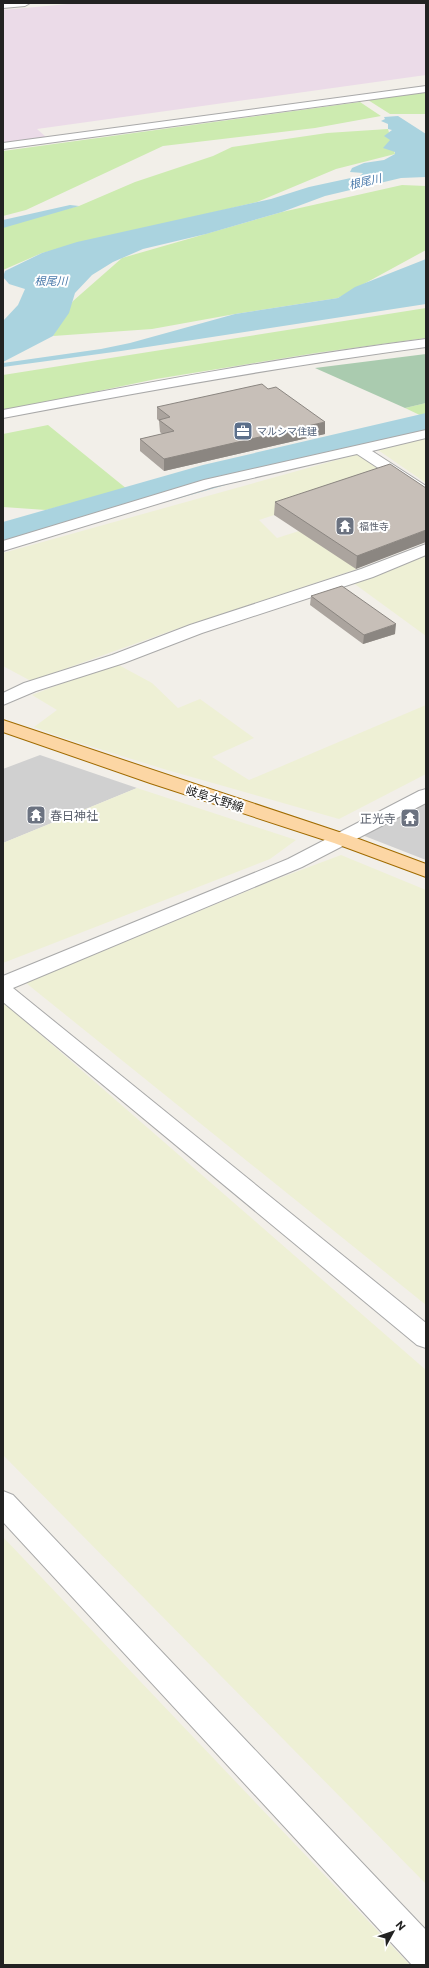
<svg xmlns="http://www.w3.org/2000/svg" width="429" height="1968" font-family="Commissioner,'Noto Sans JP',sans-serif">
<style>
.industrial{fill:#ebdbe8}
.religious{fill:#d0d0d0}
.farmland{fill:#eef0d5}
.grass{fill:#cdebb0}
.cemetery{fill:#aacbaf}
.water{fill:#aad3df}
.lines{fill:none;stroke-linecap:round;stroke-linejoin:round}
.river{fill:#aad3df;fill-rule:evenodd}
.minor-casing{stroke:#a9a9a9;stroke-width:2}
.major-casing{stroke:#a06b00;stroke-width:2}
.minor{fill:#fff;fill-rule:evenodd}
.major{fill:#fcd6a4;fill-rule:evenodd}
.wall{fill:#aba49e}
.shaded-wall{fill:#8b8681}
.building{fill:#c7bfb8;stroke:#8b8681}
.labels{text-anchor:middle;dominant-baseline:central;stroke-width:4;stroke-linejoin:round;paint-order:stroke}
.far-service-label{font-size:10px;fill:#4e5e75;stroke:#fff;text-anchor:start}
.far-worship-label{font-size:10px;fill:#5b616d;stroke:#fff;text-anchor:start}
.far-water-label{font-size:11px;font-style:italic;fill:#4a7aab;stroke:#fff}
.street-label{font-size:12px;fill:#222;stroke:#fff}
.worship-label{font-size:12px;fill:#5b616d;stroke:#fff;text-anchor:start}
</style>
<rect width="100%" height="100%" fill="#f2efe9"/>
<path class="industrial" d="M79 3H426V75L37 129 46 137 3 143V10Z"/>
<path class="religious" d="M40 755 137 788 3 843V769Z
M426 801V860L362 835Z"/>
<path class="farmland" d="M426 438V483L378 450Z
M358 454 389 477 259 520 277 538 299 531 357 569 179 628 31 681 3 666V553Z
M426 553V636L352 582Z
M115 663 152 683 178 708 200 699 254 738 212 757 249 780 426 705V774L339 819 167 770 61 737 34 727 57 710 32 695Z
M137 788 296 840 270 859 3 963V843Z
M341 855 426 890V1305L26 983 269 882Z
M3 1002 426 1370V1884L3 1455Z
M3 1537 410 1965H3Z"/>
<path class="grass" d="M426 92V114H390L368 100Z
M360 102 381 116 315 128 163 146 26 210 3 216V151Z
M388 129 395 154 336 169 257 202 42 253 3 270V224L79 206 135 182 213 156 232 147 327 133Z
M402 185 426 186V250L338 298 235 314 152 329 53 336 73 301 122 258 282 212Z
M426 308V338L316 353 156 379 3 411V375Z
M426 403V418L405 408Z
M48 425 127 489 46 510 3 507V434Z"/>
<path class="cemetery" d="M426 354V403L405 408 315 368Z"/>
<path class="water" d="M398 116 426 134V177L401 178 325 196 282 212 206 234 143 249 113 262 92 275 75 293 69 313 53 336 3 362V321L18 305 25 289 9 284 3 277 5 271 42 253 77 242 271 199 309 187 360 176 363 173 350 172 352 168 364 163 384 160 395 154V152L383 148 390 140 384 136 392 130 388 129V124L381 121 385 119 384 117Z
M70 205 79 206 3 228V220Z
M426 259V304L121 351 3 367V363L101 349 130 343 235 314 338 298 355 287Z"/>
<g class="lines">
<path class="river" d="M426 413V437L229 484 3 548V522L203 465Z"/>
<defs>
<path id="minor" d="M3 3H30L25 6 3 8Z
M426 86V92L3 149V143Z
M426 339V347C284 366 144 391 3 418V410C144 383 284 357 426 339Z
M426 430V438L372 451 426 486V498L421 496 357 454 213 487 3 551V541L204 480Z
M426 544V555L373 577 202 633 124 663 36 691 3 705V693L24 683 112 655 190 625 361 569Z
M426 789V803L302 867 13 988 426 1323V1348L417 1345 3 1002V976L288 859 419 791Z
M3 1491 13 1495 426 1930V1965H412L3 1522Z"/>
<path id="major" d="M3 720 348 835 426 864V877L334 843 150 783 3 732Z"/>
</defs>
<use href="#minor" class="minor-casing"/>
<use href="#major" class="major-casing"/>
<use href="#minor" class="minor"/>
<use href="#major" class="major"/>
</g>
<path class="wall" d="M157 407 325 434 164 471 140 451V439L162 434 160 432 159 421 157 419Z
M426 488 356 569 274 515 275 502Z
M311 596 395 634 363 644 310 605Z"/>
<path class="shaded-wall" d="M325 422V434L164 471V459Z
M426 530V542L356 569 357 556Z
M396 624 395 634 363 644 364 635Z"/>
<path class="building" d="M262 384 268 389 276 387 325 422 164 459 140 439 174 431 159 420 170 417 157 407Z
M390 464 426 488V530L357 556 275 502Z
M342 586 396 624 364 635 311 596Z"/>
<defs>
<symbol id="office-square" viewBox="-11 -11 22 22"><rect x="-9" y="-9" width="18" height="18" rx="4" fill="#5c6f8a" stroke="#fff"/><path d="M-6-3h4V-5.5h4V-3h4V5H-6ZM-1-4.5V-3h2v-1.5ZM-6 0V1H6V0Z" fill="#fff"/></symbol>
<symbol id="temple-square" viewBox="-11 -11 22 22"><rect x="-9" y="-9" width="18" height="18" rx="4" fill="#6b7280" stroke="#fff"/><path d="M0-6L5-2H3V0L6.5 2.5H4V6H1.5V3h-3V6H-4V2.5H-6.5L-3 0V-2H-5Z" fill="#fff"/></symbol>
</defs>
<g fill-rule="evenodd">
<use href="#office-square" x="232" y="420" width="22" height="22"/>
<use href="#temple-square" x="334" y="515" width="22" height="22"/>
<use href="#temple-square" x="25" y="804" width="22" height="22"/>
<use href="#temple-square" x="399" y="807" width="22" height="22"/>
</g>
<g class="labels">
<g class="far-service-label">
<text x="257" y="431">マルシマ住建</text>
</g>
<g class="far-worship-label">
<text x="359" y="526">福性寺</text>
</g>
<g class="far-water-label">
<text transform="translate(365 181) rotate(-13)">根尾川</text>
<text x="51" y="280">根尾川</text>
</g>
<g class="street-label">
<text transform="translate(215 798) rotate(18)">岐阜大野線</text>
</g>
<g class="worship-label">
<text x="50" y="815">春日神社</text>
<text x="396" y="818" text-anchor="end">正光寺</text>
</g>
</g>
<rect width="429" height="1968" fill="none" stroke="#222222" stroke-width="8"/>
<g transform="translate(393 1932) rotate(50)" stroke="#ffffff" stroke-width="3" paint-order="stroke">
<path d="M0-3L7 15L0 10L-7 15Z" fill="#222222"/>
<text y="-6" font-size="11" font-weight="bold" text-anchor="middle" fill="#222222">N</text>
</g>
</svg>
